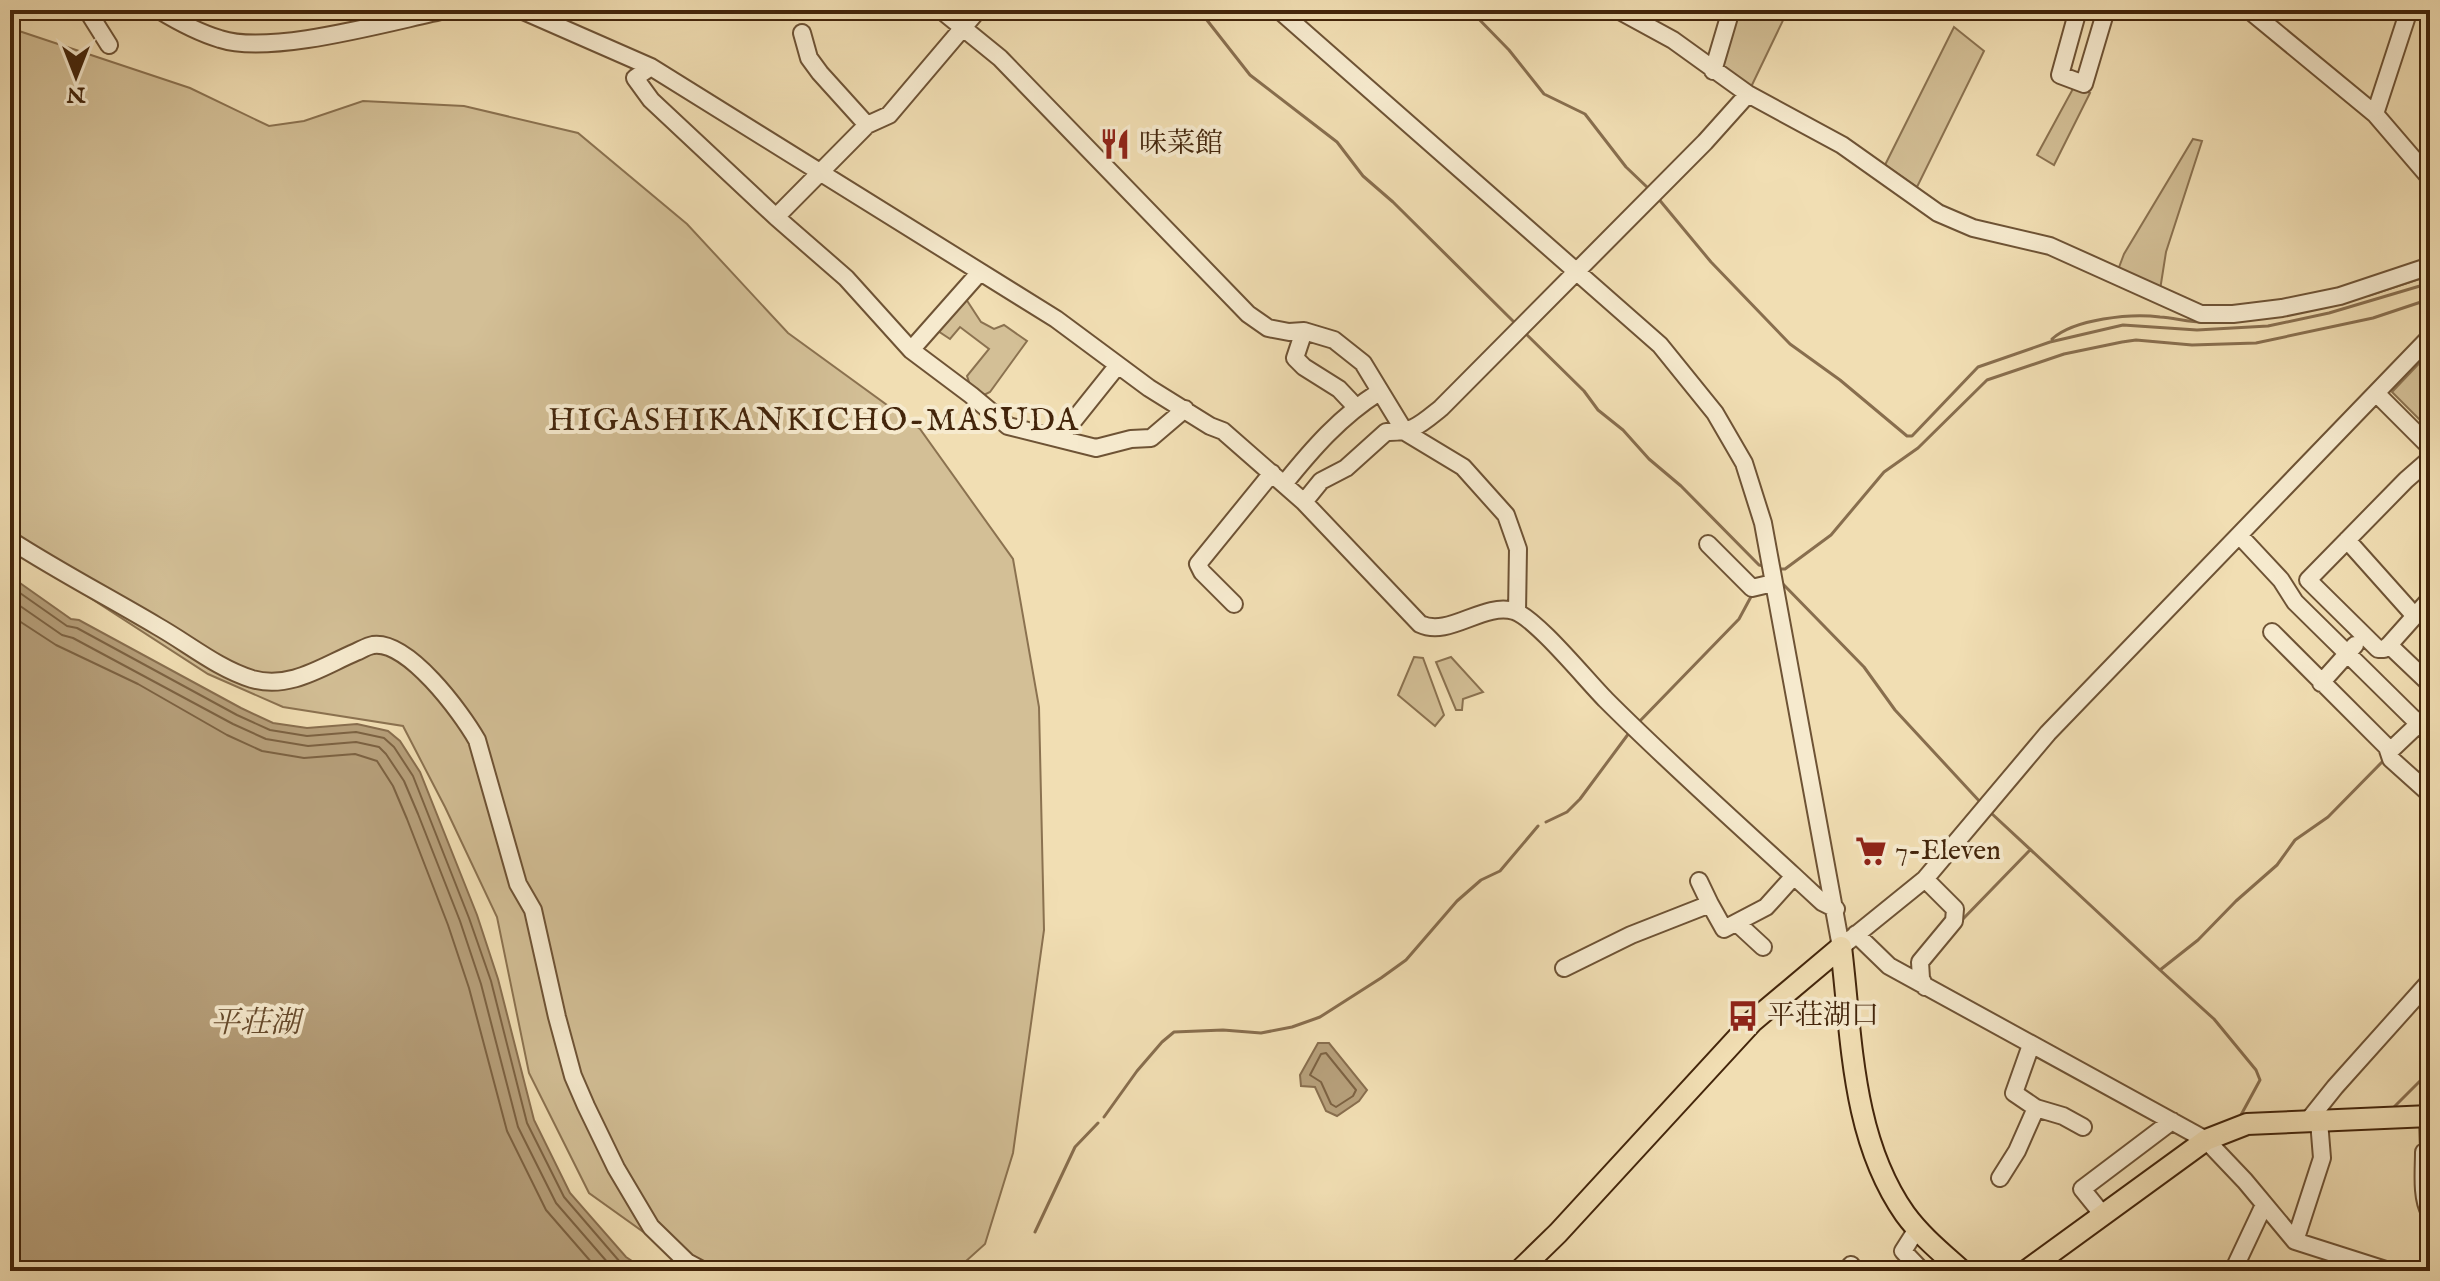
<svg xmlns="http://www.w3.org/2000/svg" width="2440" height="1281" font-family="'IM FELL English','Noto Serif JP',serif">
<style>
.green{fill:#d3bf96;stroke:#8b7250;stroke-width:2}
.water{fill:#b69f7a;stroke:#886e4e;stroke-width:2}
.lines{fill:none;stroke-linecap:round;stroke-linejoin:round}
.shore{stroke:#7c6242;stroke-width:2}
.stream{stroke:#886e4e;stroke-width:3}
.minor-casing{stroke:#6e5335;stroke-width:20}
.major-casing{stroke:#43250b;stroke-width:24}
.minor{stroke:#f6eace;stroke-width:16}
.major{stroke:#f1deb3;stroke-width:20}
.labels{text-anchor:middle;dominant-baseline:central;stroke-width:8;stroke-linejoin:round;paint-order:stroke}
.poi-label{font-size:28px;fill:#43250b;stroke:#f6eace;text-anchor:start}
.water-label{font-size:30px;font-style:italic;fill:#664a2c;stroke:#f6eace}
.quarter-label{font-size:32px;letter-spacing:2px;fill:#43250b;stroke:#f6eace}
</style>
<rect width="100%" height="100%" fill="#f1deb3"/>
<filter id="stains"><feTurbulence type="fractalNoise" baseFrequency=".0025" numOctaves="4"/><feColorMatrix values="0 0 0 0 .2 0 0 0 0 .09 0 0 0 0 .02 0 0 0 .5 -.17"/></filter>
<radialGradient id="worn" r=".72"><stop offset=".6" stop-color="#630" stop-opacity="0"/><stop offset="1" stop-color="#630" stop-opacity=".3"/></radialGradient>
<path class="green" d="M1736 10H1788L1751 87 1726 73 1722 62Z
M1954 27 1984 51 1917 187 1885 165Z
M10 28 190 88 269 126 304 121 363 101 464 106 578 133 687 224 788 333 920 429 1013 559 1039 707 1044 930 1013 1153 985 1244 955 1271H698L589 1193 529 1073 497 917 445 807 403 726 283 707 208 674 10 546Z
M2075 85 2090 93 2054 165 2037 155Z
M2193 139 2202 141 2166 252 2160 290 2118 270 2124 254Z
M964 296 981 322 994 329 1004 325 1027 341 990 392 982 396 970 385 967 376 989 349 960 327 950 339 935 329Z
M2430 352V430L2392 392Z
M1414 657 1423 658 1444 715 1435 726 1398 695Z
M1451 657 1483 692 1463 699 1462 710H1456L1436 662Z"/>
<path class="water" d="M10 576 71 619 79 620 241 708 273 723 307 728 357 724 388 731 400 741 420 772 477 915 498 979 534 1120 570 1193 626 1257 647 1271H10Z
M1318 1043H1329L1367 1090 1359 1101 1337 1116 1326 1111 1315 1087 1301 1086 1300 1075Z"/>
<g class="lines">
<path class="shore" d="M10 586 67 626 77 628 237 715 270 730 307 736 356 732 384 738 394 747 413 776 469 918 491 981 527 1123 564 1197 620 1262 634 1271
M10 599 62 635 73 638 233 724 266 739 308 746 356 742 379 747 386 754 404 781 418 814 460 921 481 984 518 1127 556 1203 615 1271
M10 615 56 645 138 684 227 735 262 751 304 758 355 754 377 761 393 786 407 819 448 925 469 988 507 1131 546 1210 599 1271
M1326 1053 1356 1090 1353 1096 1336 1107 1331 1104 1321 1082 1310 1075 1321 1054Z"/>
<path class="stream" d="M1199 10 1250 75 1337 142 1363 176 1393 202 1516 324
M1470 10 1509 50 1544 94 1585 114 1626 167 1648 188
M1657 197 1711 262 1790 344 1840 380 1907 436H1912L1978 367 2050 342 2123 325 2197 330 2268 326 2329 313 2430 283
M2369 295 2430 275
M1524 332 1584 391 1598 410 1623 430 1649 459 1681 486 1759 565 1764 566
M2052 339C2074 319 2131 313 2160 317 2175 318 2189 322 2204 322
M1779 569H1785L1831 535 1884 472 1918 448 1987 380 2064 354 2122 342 2136 340 2192 345 2256 343 2373 318 2430 299
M1781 582 1864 667 1895 710 1982 804
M1637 724 1739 619 1753 593
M1990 812 2160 970
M1546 822 1567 812 1580 799 1629 733
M1962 920 2029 851
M2393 1108 2430 1071
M2241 1115 2260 1080 2256 1070 2214 1019 2160 970 2198 940 2236 901 2277 865 2295 840 2328 817 2384 760
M1104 1117 1137 1071 1162 1042 1174 1032 1223 1030 1261 1033 1292 1027 1320 1017 1381 978 1406 960 1457 901 1481 880 1500 871 1538 826
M1035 1232 1075 1147 1098 1123"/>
<defs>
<path id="minor" d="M87 10 109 45
M159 10C177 21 200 33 220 39 271 56 392 21 446 10
M521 10 651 67 1056 319 1149 388 1210 426 1223 431 1304 502 1420 624C1449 638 1483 602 1514 611 1536 618 1587 681 1606 700 1667 761 1731 818 1794 876L1822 902 1836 909
M941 10 1000 58 1248 314 1268 328 1289 332 1304 331 1334 340 1363 363 1405 432 1463 467 1506 515 1518 549 1517 612
M1279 10 1660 345 1715 413 1744 463 1763 523 1841 947
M1618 10 1673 40 1748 94 1842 145 1938 213 1973 228 2050 246 2201 314H2233L2282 308 2340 296 2430 266
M2078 10 2060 75 2084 84 2106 10
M2249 10 2375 114 2430 178
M802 33 809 58 820 73 867 125
M651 67 635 78 651 100 776 217 867 125 889 115 978 10
M1713 71 1731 10
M2375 114 2409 10
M776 217 846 278 911 350 971 395 1008 426 1096 448 1131 439 1151 438 1185 409
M1304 331 1295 358 1304 367 1339 389 1356 407
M911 350 980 272
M2376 393 2430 447
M1062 438 1066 430 1118 365
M1284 484C1313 448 1340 417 1379 392
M1304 502 1321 481 1346 468 1386 432C1413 433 1421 424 1441 408L1705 142 1748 94
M2239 535 2281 580 2295 602 2430 735
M10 540C58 571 108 597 157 626 189 644 217 668 252 679 290 690 323 666 356 652 361 650 367 646 373 645 408 640 461 712 477 740L518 884 533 910 557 1017 573 1076 586 1106 616 1168 651 1227 687 1262 704 1271
M2347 540 2414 615
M1708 544 1752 588 1773 583
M2430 599 2389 645 2430 684
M1234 604 1202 572 1198 564 1272 473
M2272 632 2387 747 2391 759 2430 794
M2389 645 2384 649H2378L2308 580 2406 480 2430 459
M2321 683 2355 645
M2390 751 2430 713
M1925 879 1955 909 1954 921 1920 962 1921 978 1925 987
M1699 881 1710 904
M1737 923 1763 947
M1856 934 1889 966 2206 1140 2245 1181 2295 1241 2389 1271
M1841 947 1925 879 2048 733 2430 337
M1564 968 1631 935 1710 904 1724 929 1766 907 1794 876
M2036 1108 2063 1116 2083 1127
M2428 1116 2429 1151 2424 1152C2424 1171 2421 1197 2430 1213
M2307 1122 2335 1087 2430 981
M2000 1178 2017 1151 2036 1108 2014 1093 2031 1045
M2103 1215 2082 1189 2172 1121
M1917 1229 1903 1251 1922 1271
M2295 1241 2322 1158 2319 1121
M1846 1271 1851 1265 1856 1271
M2233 1271 2264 1205"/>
<path id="major" d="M1841 947C1852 1037 1851 1137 1905 1214 1921 1236 1942 1253 1962 1271
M1519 1271 1558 1233 1753 1021 1841 947
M2026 1271 2206 1140 2247 1124 2430 1116"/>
</defs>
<use href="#minor" class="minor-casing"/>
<use href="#major" class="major-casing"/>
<use href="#minor" class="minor"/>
<use href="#major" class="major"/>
</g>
<defs>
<symbol id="restaurant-bare" viewBox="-9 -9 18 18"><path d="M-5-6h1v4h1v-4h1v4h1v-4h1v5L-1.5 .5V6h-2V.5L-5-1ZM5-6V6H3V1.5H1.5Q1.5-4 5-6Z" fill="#8f2418" stroke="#f6eace" stroke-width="2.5" paint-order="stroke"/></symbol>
<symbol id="supermarket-bare" viewBox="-9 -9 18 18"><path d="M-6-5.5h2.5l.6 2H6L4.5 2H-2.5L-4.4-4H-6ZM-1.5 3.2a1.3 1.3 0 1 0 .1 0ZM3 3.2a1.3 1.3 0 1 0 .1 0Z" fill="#8f2418" stroke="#f6eace" stroke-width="2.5" paint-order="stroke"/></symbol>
<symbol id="bus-bare" viewBox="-9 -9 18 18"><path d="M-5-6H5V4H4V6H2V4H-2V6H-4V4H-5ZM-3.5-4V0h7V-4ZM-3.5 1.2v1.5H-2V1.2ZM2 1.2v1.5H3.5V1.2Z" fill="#8f2418" stroke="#f6eace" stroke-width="2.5" paint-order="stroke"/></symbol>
</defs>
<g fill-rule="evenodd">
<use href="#restaurant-bare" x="1093" y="122" width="44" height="44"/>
<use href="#supermarket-bare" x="1849" y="829" width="44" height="44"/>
<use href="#bus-bare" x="1721" y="994" width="44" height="44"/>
</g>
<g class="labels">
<g class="poi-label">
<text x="1139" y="144">味菜館</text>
<text x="1895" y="851">7-Eleven</text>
<text x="1767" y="1016">平荘湖口</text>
</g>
<g class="water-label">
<text x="255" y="1024">平荘湖</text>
</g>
<g class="quarter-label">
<text x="814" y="421">HIGASHIKANKICHO-MASUDA</text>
</g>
</g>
<rect width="2440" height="1281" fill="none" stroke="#f1deb3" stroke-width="40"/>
<rect x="12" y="12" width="2416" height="1257" fill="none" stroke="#43250b" stroke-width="4"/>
<rect x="20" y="20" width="2400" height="1241" fill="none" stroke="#43250b" stroke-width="2"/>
<g transform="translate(76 76) rotate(180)" stroke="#f6eace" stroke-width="6" paint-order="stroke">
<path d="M0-6L14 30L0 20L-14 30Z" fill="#43250b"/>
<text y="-12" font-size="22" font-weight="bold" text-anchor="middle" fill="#43250b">N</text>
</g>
<rect width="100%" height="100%" filter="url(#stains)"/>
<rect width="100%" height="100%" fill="url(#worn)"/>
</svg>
